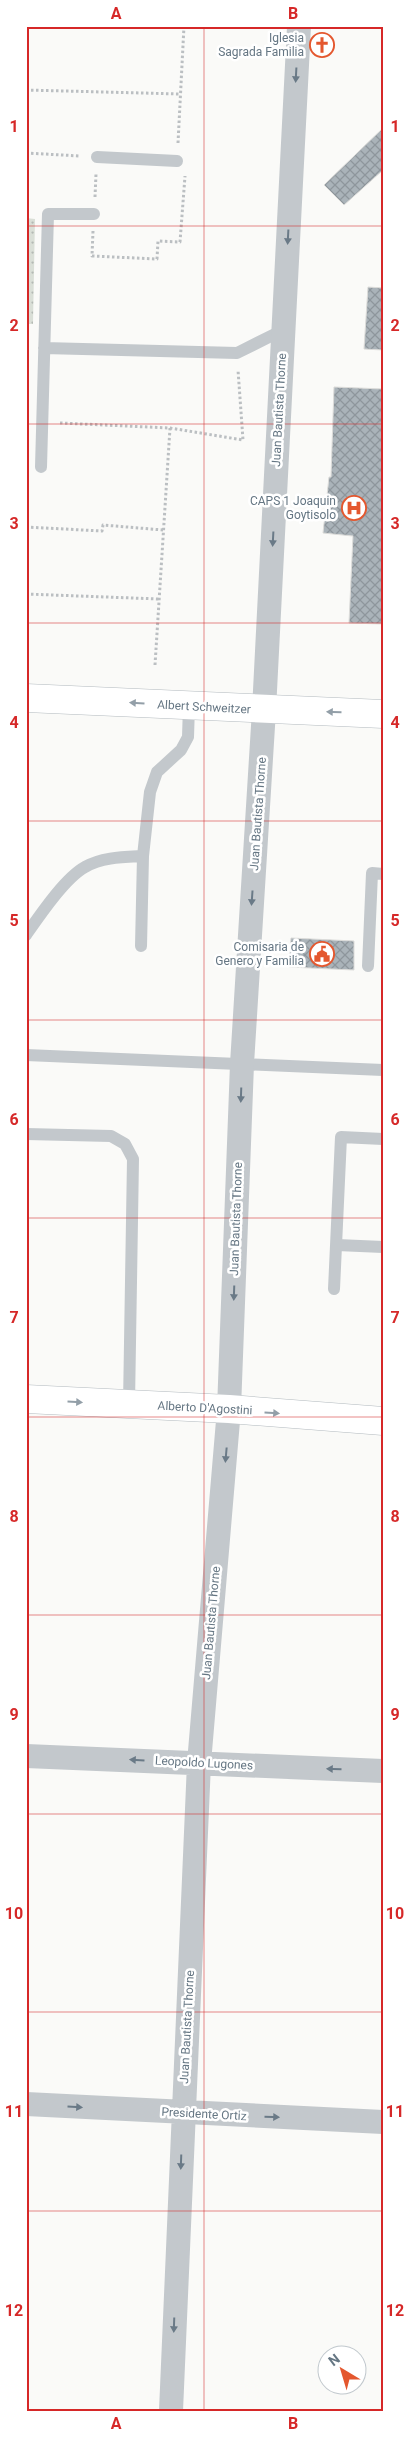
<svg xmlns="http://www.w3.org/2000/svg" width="409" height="2437" font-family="Roboto,sans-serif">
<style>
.grass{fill:url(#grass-dots)}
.building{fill:url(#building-cross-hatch);stroke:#dcdcda}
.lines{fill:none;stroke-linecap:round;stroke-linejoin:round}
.secondary-casing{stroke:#b3babf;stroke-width:29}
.path{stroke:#bbbfc2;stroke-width:3;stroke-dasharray:2.5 2.5;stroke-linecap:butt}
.lane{stroke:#c3c8cc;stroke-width:12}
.street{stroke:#c3c8cc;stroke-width:24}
.secondary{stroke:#fff;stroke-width:28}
.oneway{fill:#6a7a87}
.oneway2{fill:#939fa8}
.grid{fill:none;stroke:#d62828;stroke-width:1;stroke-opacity:0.55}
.labels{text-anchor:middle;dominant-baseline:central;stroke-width:5;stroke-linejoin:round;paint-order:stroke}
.poi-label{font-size:12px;fill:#657683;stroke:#fff;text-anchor:end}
.street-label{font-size:12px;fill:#657683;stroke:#fff}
.neatline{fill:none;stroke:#d62828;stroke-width:2}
.grid-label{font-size:16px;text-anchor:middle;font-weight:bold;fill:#d62828}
</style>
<defs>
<pattern id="grass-dots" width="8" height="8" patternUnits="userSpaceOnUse" patternTransform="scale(1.25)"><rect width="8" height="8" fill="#dadfd7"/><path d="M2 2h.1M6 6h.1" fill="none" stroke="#b4b9b4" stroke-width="1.8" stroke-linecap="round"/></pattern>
<pattern id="building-cross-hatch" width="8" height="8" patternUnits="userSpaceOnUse" patternTransform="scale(1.25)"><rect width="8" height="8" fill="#aab3b9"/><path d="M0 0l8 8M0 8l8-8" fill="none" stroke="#8e969c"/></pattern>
</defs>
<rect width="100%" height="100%" fill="#fafaf8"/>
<path class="grass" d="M26 218 35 219 33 324H26Z"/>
<path class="building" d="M383 128V170L344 205 324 185Z
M368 287 383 288V350L364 349Z
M334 387 383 389V624L349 623 353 536 323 533 329 477H331Z
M291 938 354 941V970L289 967Z"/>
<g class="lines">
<defs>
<path id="secondary" d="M26 698 383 714
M26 1399 229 1409 383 1421"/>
</defs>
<use href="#secondary" class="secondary-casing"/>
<path class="path" d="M26 90 180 94
M178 143 184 26
M26 153 80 156
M95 197 96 174
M93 231 92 256 157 259 158 241 180 242 185 176
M60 423 170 428 243 440 238 370
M26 527 102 531 103 525 163 530
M26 594 159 599
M155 665 170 428"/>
<path class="lane" d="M97 157 177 161
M44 348 237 353 283 330
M41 467 48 214H94
M26 935C40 915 65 878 85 867 102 857 124 857 143 856
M141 946 143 856 150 792 157 772 181 750 188 737 189 706
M368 966 372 873 383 874
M26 1055 383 1070
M26 1134 111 1136 125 1144 133 1159 129 1404
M337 1245 383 1247
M334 1289 341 1137 383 1139"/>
<path class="street" d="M26 1756 383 1771
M26 2104 383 2122
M171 2411 199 1763 229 1409 242 1064 264 710 299 26"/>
<use href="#secondary" class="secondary"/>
</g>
<defs><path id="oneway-solid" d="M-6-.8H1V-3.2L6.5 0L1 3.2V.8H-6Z" transform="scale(1.25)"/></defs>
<g class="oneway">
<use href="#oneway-solid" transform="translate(296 75) rotate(93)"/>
<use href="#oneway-solid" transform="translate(288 237) rotate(93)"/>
<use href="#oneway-solid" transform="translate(273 539) rotate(93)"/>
<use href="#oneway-solid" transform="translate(252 898) rotate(94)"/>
<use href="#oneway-solid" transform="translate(241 1095) rotate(92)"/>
<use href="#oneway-solid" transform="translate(234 1293) rotate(92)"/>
<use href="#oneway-solid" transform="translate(226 1455) rotate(95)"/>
<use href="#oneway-solid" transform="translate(137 1760) rotate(-177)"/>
<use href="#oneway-solid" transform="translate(334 1769) rotate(-178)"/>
<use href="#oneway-solid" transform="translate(75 2107) rotate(3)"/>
<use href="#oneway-solid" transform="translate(272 2117) rotate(2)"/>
<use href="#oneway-solid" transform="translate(181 2162) rotate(92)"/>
<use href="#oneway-solid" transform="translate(174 2325) rotate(92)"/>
</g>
<g class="oneway2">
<use href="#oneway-solid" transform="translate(137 703) rotate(-177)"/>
<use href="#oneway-solid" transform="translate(334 712) rotate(-178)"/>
<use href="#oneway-solid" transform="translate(75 1402) rotate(3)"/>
<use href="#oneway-solid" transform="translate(272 1413) rotate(4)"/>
</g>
<path class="grid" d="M204 26V2411M26 226H383M26 424H383M26 623H383M26 821H383M26 1020H383M26 1218H383M26 1417H383M26 1615H383M26 1814H383M26 2012H383M26 2211H383"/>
<defs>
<symbol id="church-ring" viewBox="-11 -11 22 22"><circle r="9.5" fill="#fff" stroke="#e4572e" stroke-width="1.5"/><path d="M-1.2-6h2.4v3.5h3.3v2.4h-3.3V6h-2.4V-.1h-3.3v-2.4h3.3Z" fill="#e4572e"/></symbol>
<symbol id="hospital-ring" viewBox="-11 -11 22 22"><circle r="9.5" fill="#fff" stroke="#e4572e" stroke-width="1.5"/><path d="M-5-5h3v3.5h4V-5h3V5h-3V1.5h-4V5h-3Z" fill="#e4572e"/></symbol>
<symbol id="civic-ring" viewBox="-11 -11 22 22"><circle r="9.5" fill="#fff" stroke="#e4572e" stroke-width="1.5"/><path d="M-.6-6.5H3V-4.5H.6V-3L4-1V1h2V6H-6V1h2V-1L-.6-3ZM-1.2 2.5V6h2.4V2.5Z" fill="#e4572e"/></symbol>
</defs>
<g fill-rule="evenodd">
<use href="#church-ring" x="308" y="31" width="28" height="28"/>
<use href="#hospital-ring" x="340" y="494" width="28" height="28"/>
<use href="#civic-ring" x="308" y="940" width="28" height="28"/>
</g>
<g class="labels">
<g class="poi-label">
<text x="304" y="38">Iglesia<tspan x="304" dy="14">Sagrada Familia</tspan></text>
<text x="336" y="501">CAPS 1 Joaquin<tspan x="336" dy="14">Goytisolo</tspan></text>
<text x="304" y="947">Comisaria de<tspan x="304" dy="14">Genero y Familia</tspan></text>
</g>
<g class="street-label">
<text transform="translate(279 410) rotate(-87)">Juan Bautista Thorne</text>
<text transform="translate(204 707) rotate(3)">Albert Schweitzer</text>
<text transform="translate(258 814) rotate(-86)">Juan Bautista Thorne</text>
<text transform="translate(236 1219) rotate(-88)">Juan Bautista Thorne</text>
<text transform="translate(205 1408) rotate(3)">Alberto D'Agostini</text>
<text transform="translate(211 1623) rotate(-85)">Juan Bautista Thorne</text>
<text transform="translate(204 1763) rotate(3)">Leopoldo Lugones</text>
<text transform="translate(187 2027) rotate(-87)">Juan Bautista Thorne</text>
<text transform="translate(204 2114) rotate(3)">Presidente Ortiz</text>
</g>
</g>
<rect width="409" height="2437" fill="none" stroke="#ffffff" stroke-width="55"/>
<g transform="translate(342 2370) rotate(322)"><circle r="24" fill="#ffffff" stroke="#c1c8cd"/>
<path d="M0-4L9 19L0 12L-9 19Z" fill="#e4572e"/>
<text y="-8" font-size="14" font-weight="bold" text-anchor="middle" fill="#657683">N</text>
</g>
<rect x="28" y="28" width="354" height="2382" class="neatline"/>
<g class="grid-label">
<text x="116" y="19">A</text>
<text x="293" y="19">B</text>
<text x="14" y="132">1</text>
<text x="395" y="132">1</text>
<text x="14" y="331">2</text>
<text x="395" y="331">2</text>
<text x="14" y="529">3</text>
<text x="395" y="529">3</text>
<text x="14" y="728">4</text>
<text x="395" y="728">4</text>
<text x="14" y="926">5</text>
<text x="395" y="926">5</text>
<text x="14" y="1125">6</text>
<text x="395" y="1125">6</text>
<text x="14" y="1323">7</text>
<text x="395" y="1323">7</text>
<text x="14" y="1522">8</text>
<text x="395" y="1522">8</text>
<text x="14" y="1720">9</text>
<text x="395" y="1720">9</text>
<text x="14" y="1919">10</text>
<text x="395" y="1919">10</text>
<text x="14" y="2117">11</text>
<text x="395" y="2117">11</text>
<text x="14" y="2316">12</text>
<text x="395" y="2316">12</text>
<text x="116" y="2429">A</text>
<text x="293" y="2429">B</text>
</g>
</svg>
